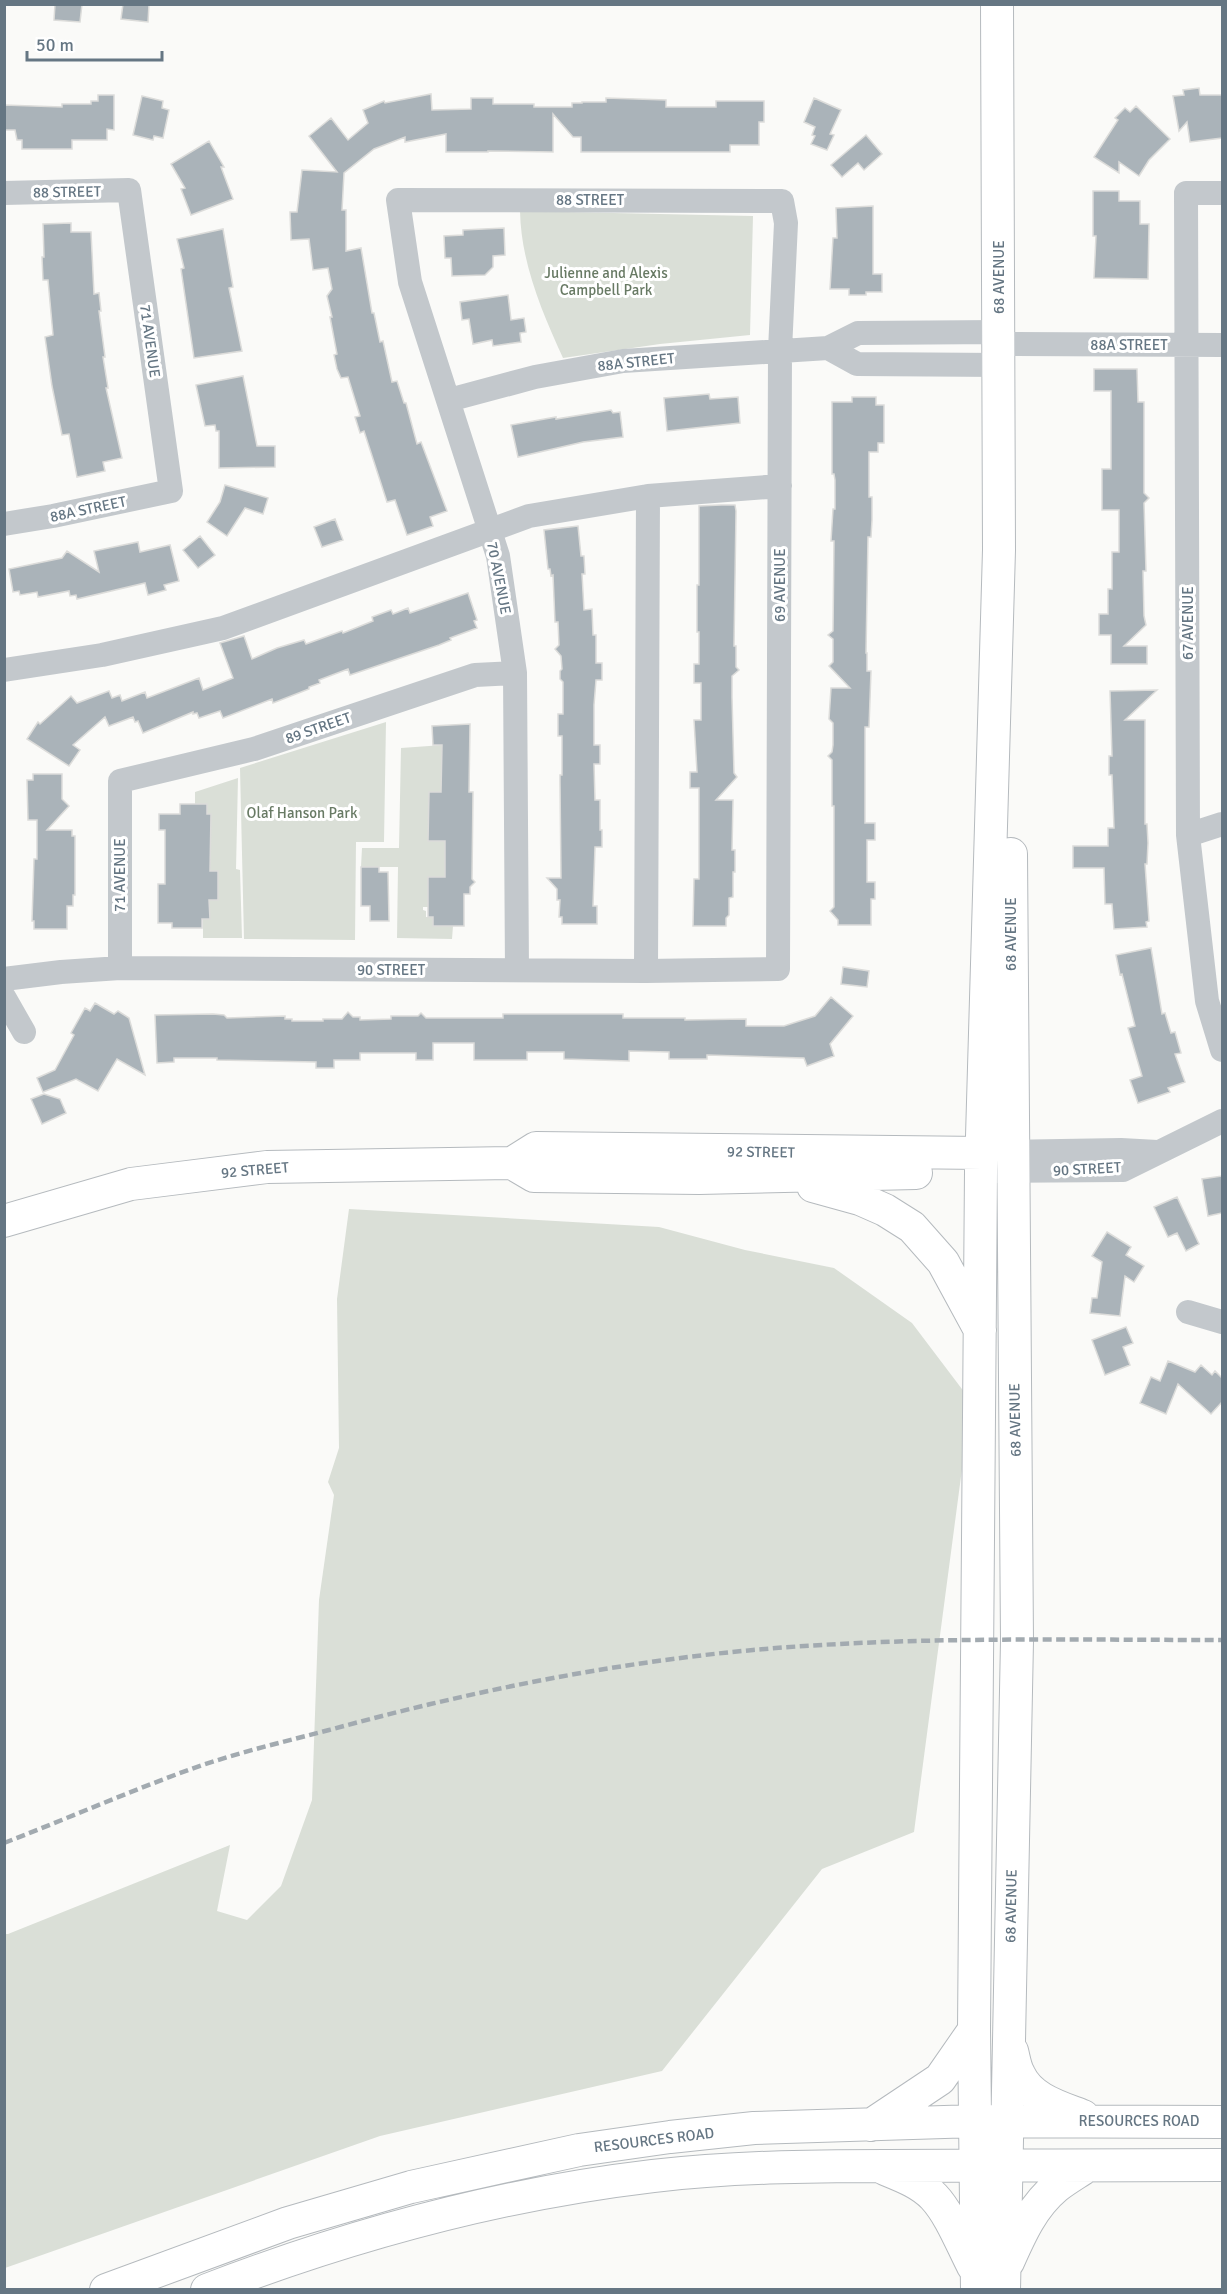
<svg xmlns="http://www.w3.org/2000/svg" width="1227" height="2294" font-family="Signika,sans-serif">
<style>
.green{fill:#dadfd7}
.building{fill:#aab3b9;stroke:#dcdcda;stroke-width:1.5}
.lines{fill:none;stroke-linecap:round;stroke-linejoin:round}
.major-casing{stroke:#b5babe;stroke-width:34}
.minor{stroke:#c3c8cc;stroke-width:24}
.major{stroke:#fff;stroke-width:32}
.rail{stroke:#a2aab0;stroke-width:4.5;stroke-dasharray:9 4.5;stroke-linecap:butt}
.labels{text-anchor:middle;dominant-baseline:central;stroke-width:6;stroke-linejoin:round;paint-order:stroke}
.street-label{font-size:15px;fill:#657683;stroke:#fff}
.park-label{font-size:15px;fill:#687a64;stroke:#fff}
</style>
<rect width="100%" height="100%" fill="#fafaf8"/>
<path class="green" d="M520 211 753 216 750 335 660 344 563 358C542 312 521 263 520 211Z
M386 722 384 842H356L355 940 244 939 240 768Z
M443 745 460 773 440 795V792H429V813L454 841 445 854V870L455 877H428V893L455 907H423V910L426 911V917H433V926H453L452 939 397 938 398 867H361L362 848H399L401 748Z
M238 778 236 869 240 870 242 938H203V900L218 899V871H210V866L211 815 207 814 195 804V792Z
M349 1209 659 1227 745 1250 834 1268 912 1323 971 1401 914 1832 822 1869 662 2071 380 2136 5 2268 4 1934H8L230 1845 217 1911 247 1920 281 1886 312 1800 319 1600 334 1495 328 1482 339 1448 337 1299Z"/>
<path class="building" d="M55 4H82L80 22 54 20Z
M123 4H149L148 22 121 19Z
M1199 88 1200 95H1222V138L1190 142 1187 122 1179 131 1173 96 1184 95 1183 90Z
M431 94 432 110 471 109V98H493V104H534V107H572V103H582V102H606V98L666 100V107H716V101H764V122H759V145H730V152H581V137H573L553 114V152L488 151V152H446V134L405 142V137L374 149 344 173 342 210H346V251L361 248 372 313H374L380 342 383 341 392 382 397 381 404 403H406L417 444 421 442 447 511 430 517 433 526 407 535 395 500 387 502 364 431 360 433 355 417 360 416 348 377 341 378 337 369 334 355 337 354 330 317H332L327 296 332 289 328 268 313 270 309 239 291 240 290 212H297L302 170 337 172 309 136 331 118 348 140 368 123 363 110 384 101 385 103Z
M98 95H114V130L107 129V140H72V149H22V140H17L15 130H4V105L62 107V104H91V101H98Z
M142 96 163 101 162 108 169 110 163 138 154 136 153 140 133 135Z
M814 98 841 110 830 134 834 135 827 150 811 144 815 136 812 135 815 127 804 122Z
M1136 106 1170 139 1149 160 1139 176 1119 162V173L1094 157 1118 120 1115 118 1125 108 1130 112Z
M866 135 882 154 864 170 858 163 842 177 831 165Z
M209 141 224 167H221L233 199 191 215 181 189 185 188 171 164Z
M1093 191H1119V201H1140V224H1149L1148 279 1094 278 1096 236H1093Z
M873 206V274H882V292H866V295H849V289H830L833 238H837L836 208Z
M71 223V232H91L94 294 99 293 101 311H99L105 357H103L108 388H106L122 458 103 462 105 471 77 477 69 434 62 435 52 386 45 337 53 335 48 280H43L42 257H44L43 224Z
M504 228 505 255 493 256V267L485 275 452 276 451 258H445L444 236 463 235V230Z
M223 229 233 287 229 288 242 351 194 358 181 269 184 268 177 239Z
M508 295 511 320 524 318 526 332 520 333 521 342 493 346 492 340 473 344 469 319 462 320 460 302Z
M1094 369H1137L1138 402H1144V493L1149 498 1144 503 1146 571H1143L1144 616 1146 625 1124 646H1147V664H1111V635H1099V614H1108V589H1112V552H1119V510H1102V469H1111V391H1094Z
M243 376 257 446H275V467L219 468V431H216L215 425 205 426 196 385Z
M709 394 710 399 738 397 740 423 667 431 664 398Z
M852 397H876V405H884V443H878V452H869V497H872V520L871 537H868L866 653H867V671H871L869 727H865V823H875V840H867V882H875V899H871V925H838V920L830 911 834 907V806H832V760L828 756 832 752 833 745V723L829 719 831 688H850L829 666 833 662V639L828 635 833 631 834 541H831L833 509H835V480L834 474H832V402H852Z
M611 410 613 413 620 412 623 437 583 442 518 457 511 425 556 417V419Z
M225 485 268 498 263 514 245 508 227 536 207 522 220 502Z
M721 505H735L736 511 734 646H736V667L739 670 732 676V697L734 773 737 777 716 800H733L732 850H735V872H733V897L729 898V915L726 918V926H693L694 879H699V788H690V772H697L694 720H701V683H694V664H699V632H697V585H699V506Z
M335 519 343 540 322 547 314 527Z
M578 526 581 556H584L585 574H582L584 610 592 609 593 635H596V663H602V680H596L594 705V745H600V764H594L595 800H600V830H602V847H595L593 906H597V924H562V917H559L560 900H557V889L547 878H561L560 782V775H562V736H558V714H563V682L560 679V671L562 669 561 656 555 649 559 645 558 622H555L553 575 551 576 550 569H548L544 530Z
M200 536 215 555 198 568 183 550Z
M138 542 140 552 170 545 179 581 164 585 166 590 148 595 145 583 77 599 76 595 70 596 69 591 38 597 37 592 20 595 19 591 13 592 9 569 62 558 67 551 99 572 94 551Z
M468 593 477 620 474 621 477 628 450 638 451 640 439 645 350 675 348 669 319 680 320 683 309 687V689L273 703 272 699 223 718 220 711 199 718 197 713 193 714V712L143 733 138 721 135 722 133 717 109 726 105 717 73 745 80 750 69 766 27 739 38 722 40 724 71 696 77 703 109 691 112 698 120 695 122 701 145 692 147 698 199 678 203 690 233 678 220 643 244 636 252 659 277 648 304 640 306 644 342 631 343 633 373 621 372 617 391 610 393 614 408 608 410 613Z
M1157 690 1125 720H1145V824H1147L1148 843 1147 864H1145L1149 921 1146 922 1147 927 1114 929 1112 904H1105L1104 868H1073V846H1108V828H1114L1112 775H1109V756H1112L1110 691Z
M470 724 469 792H473L472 879 475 882 470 887V894H464V926H433V917H428V877H445V841H428L429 792H441L442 745H433L432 726Z
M33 774H62V799L69 806 47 830H72V836H75V895H73V906H67V929H34V921H32L34 859H37V820H28L27 780H33Z
M180 804H207V814H211L210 871H218V900H209L210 919H202V928H172V923H158V884H165V830H159V814H180Z
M361 867H379V872H388L389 921H370V906H361Z
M1151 948 1162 1014 1165 1013 1171 1033 1175 1032 1181 1053 1175 1054 1185 1082 1168 1088 1170 1092 1138 1103 1130 1080 1142 1076 1128 1028 1135 1026 1122 974 1120 975 1116 955Z
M843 967 869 971 867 987 841 984Z
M831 997 853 1016 830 1044 834 1056 807 1066 804 1058 707 1055V1059H669V1052L629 1051V1061L564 1059V1052H527V1060H474V1043H433V1060H416V1053H360V1060H334V1068H316V1062L217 1060V1058H174V1062L157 1063 155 1015 213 1014 224 1015 227 1018 285 1016V1019H292V1021H323V1019H342L348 1012 353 1017H360V1020L391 1019V1016H418L421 1013 426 1018H503V1014H623V1018H685V1020L746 1019V1026H784L815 1016Z
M95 1003 114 1014 118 1011 129 1018 145 1075 117 1059 98 1091 76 1079 43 1092 37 1078 55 1070 74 1035 71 1033 85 1008 90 1011Z
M44 1094 60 1099 66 1113 42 1124 31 1099Z
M1222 1176V1213L1208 1216 1202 1179Z
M1177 1197 1199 1244 1186 1251 1177 1233 1168 1237 1154 1207Z
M1107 1232 1131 1247 1126 1255 1144 1266 1134 1282 1125 1276 1120 1316 1090 1313 1092 1298H1097L1102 1262 1092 1256Z
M1126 1327 1133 1343 1123 1347 1130 1365 1105 1375 1092 1340Z
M1168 1361 1195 1372 1201 1365 1212 1375 1215 1371 1222 1378V1402L1211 1414 1178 1384 1166 1414 1140 1403 1151 1377 1160 1381Z"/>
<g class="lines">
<defs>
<path id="major" d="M512 1163 534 1176 699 1178 916 1173
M813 1186 860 1199 885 1210 912 1227 943 1262 980 1330
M4 1221 131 1184 267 1167 512 1163 536 1148 982 1153
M1012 2051C1014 2058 1015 2067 1019 2074 1030 2099 1060 2107 1083 2116
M871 2125 940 2079 974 2030
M885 2169C902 2176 921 2183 934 2197 950 2214 962 2245 973 2266
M1008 2262C1020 2235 1032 2207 1056 2187 1066 2179 1077 2173 1087 2166
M106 2290 288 2223 411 2187 579 2150 670 2137 754 2128 976 2121 1222 2122
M207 2290C350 2235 500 2194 653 2176 730 2167 808 2166 886 2166 998 2165 1110 2166 1222 2165
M977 2290 974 2030 981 1171 999 550 997 4
M1004 2290 1017 1641 1011 854"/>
</defs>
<use href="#major" class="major-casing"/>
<path class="minor" d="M4 193 129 190 171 491 53 516 4 524
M1222 193H1186L1188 835 1207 1001 1222 1050
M1000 344 1222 345
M828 348 857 364 1000 365
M449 400 535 377 623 361 828 348 858 333 999 332
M4 670 102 655 223 628 529 516 648 496 780 486
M1188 835 1222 824
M120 968V781L254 749 475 675 515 673
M646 971 648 496
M4 979 61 972 120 968 646 971 778 969 780 350 786 223 782 201 398 200 410 282 498 556 515 673 517 970
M4 997 24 1032
M997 1152 1121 1150 1157 1152
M996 1171 1123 1170 1222 1121
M1188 1312 1222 1322"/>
<use href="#major" class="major"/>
<path class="rail" d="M4 1843C66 1819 128 1792 191 1769 236 1753 283 1742 329 1730 468 1692 610 1663 753 1650 908 1636 1067 1640 1222 1640"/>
</g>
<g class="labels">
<g class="street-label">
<text transform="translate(67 192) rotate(-1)">88 STREET</text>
<text x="590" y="200">88 STREET</text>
<text transform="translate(999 277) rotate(-90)">68 AVENUE</text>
<text transform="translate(150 341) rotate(82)">71 AVENUE</text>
<text x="1129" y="345">88A STREET</text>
<text transform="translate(636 362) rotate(-6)">88A STREET</text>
<text transform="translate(88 509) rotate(-12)">88A STREET</text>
<text transform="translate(499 578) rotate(79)">70 AVENUE</text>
<text transform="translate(780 585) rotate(-90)">69 AVENUE</text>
<text transform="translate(1188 623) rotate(-90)">67 AVENUE</text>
<text transform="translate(318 728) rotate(-19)">89 STREET</text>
<text transform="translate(120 875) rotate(-90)">71 AVENUE</text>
<text transform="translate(1011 934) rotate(-90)">68 AVENUE</text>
<text x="391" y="970">90 STREET</text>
<text transform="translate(761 1152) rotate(1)">92 STREET</text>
<text transform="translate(1087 1169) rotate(-3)">90 STREET</text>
<text transform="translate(255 1170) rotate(-5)">92 STREET</text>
<text transform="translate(1015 1420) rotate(-91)">68 AVENUE</text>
<text transform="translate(1011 1906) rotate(-89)">68 AVENUE</text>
<text x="1139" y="2121">RESOURCES ROAD</text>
<text transform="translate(654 2140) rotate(-7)">RESOURCES ROAD</text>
</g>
<g class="park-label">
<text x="606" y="273">Julienne and Alexis<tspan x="606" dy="17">Campbell Park</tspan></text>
<text x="302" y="813">Olaf Hanson Park</text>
</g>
</g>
<rect width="1227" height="2294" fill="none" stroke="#657683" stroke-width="12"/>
<path d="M27 51v9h135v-9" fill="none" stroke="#657683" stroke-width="3"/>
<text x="36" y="51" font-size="18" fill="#657683" stroke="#ffffff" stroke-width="4.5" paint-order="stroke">50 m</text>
</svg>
